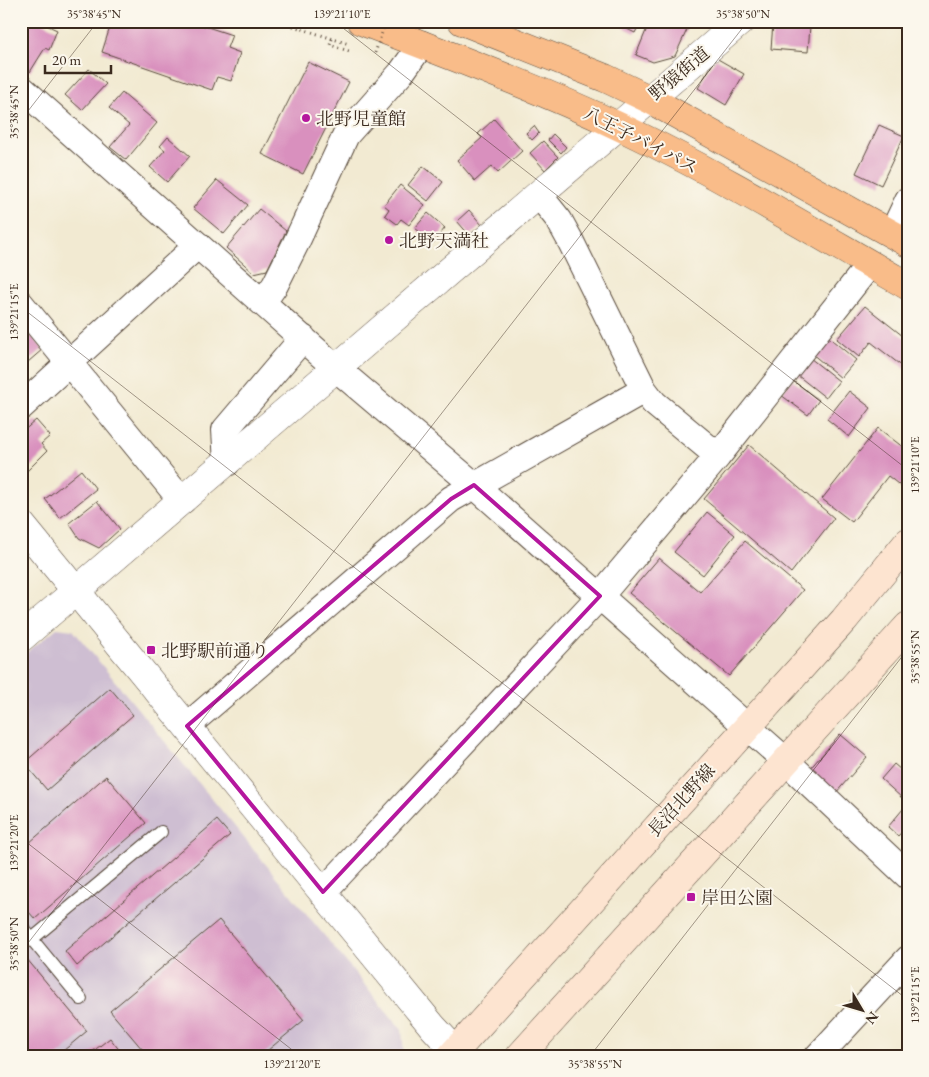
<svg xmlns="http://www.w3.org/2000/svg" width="929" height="1077" font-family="'EB Garamond','Noto Serif JP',serif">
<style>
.industrial{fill:#cebed2}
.building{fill:#d990be}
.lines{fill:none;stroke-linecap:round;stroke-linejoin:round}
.service-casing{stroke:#564739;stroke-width:14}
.minor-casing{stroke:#564739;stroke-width:28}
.tertiary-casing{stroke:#564739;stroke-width:29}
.secondary-casing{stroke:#564739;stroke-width:29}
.trunk-casing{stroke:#564739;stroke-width:29}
.path{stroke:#564739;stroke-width:3;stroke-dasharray:1 4;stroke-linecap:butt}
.service{stroke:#fff;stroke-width:12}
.minor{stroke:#fff;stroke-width:26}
.tertiary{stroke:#fff;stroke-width:28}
.secondary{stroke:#fde4d0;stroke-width:28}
.trunk{stroke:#f9bc89;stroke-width:28}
.path-bridge{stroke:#564739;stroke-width:3;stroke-dasharray:1 4;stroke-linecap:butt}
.marked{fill:none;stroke:#b5179e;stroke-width:4;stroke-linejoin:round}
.ticks{fill:none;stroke:#3b2a1e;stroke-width:1;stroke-opacity:0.45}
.poi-dot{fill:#b5179e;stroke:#fbf7ec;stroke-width:2}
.labels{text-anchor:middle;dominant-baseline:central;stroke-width:4;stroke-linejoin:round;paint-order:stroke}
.street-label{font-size:18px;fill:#3b2a1e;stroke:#fbf7ec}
.poi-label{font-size:18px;fill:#3b2a1e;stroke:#fbf7ec;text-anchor:start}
.neatline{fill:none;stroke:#3b2a1e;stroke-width:2}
.ticks-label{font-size:12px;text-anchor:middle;fill:#3b2a1e}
</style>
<rect width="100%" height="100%" fill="#fbf7ec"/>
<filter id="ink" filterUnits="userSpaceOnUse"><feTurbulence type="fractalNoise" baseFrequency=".02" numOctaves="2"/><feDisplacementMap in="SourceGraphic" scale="10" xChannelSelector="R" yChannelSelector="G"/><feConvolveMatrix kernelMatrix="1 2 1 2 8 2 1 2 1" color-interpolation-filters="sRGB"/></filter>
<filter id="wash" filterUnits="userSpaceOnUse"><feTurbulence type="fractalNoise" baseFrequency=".0096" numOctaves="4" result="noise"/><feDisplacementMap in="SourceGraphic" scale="20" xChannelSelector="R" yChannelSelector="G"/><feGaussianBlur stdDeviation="1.12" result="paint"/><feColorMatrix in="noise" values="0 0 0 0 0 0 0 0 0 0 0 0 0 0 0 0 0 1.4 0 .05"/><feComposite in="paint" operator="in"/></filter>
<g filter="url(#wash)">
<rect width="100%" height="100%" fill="#f2ead2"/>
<path class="industrial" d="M57 628 73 630 402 1030 404 1056H21V657Z"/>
<g id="blocks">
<path class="building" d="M22 21H38L57 30 49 50 45 48 30 72 21 65Z
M112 21H189L232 35 227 48 240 53 231 81 217 77 212 90 102 52Z
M619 21H641L635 33 617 24Z
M650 21H691L675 56 653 62 636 55Z
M773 23 810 26 808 52 771 49Z
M716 58 744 74 726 105 698 88Z
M308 62 349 82 303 174 262 154Z
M89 69 106 84 82 110 65 95Z
M122 93 157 123 126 160 110 147 129 125 109 108Z
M494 119 522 151 498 173 492 166 475 181 457 160 482 138 478 134Z
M879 125 904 136 881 185 856 173Z
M534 126 539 133 532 140 526 133Z
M553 134 566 147 561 153 548 140Z
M168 137 190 156 167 182 150 167 165 150 160 146Z
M543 141 558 157 545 170 530 153Z
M423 166 443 182 428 201 408 185Z
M217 180 248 205 224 234 193 208Z
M400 185 425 205 409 225 401 219 397 224 385 215 389 209 384 205Z
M259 209 286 231 267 270 254 273 226 248Z
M469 210 482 225 470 236 457 221Z
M428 213 445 228 433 243 415 228Z
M865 306 908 340V371L871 342 859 357 837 339Z
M23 326 43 349 21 368V327Z
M826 335 856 360 841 378 811 353Z
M810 358 839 381 826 398 797 375Z
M792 380 819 400 808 415 781 395Z
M849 391 871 408 849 437 827 419Z
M36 420 50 436 41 444 47 451 26 472 21 467V433Z
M878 428 908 451V492L888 476 852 522 822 499Z
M749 445 834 518 791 573 704 499Z
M81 470 96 489 60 518 45 499Z
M97 501 120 529 99 548 79 538 69 523Z
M707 512 735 535 703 575 674 552Z
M745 541 803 590 729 676 629 593 659 558 700 592Z
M110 688 133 715 47 790 24 763Z
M840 734 867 757 835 794 808 771Z
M894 764 908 776V791L902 798 881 779Z
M106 776 146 823 35 919 21 903V850Z
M908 803V825L898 836 888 827Z
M217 820 230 835 77 966 65 951Z
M219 920 304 1020 261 1056H148L110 1011Z
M21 952 87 1031 57 1056H21Z
M110 1038 124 1056H87Z"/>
</g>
</g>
<g filter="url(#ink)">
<use href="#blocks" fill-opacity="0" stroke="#564739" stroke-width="1"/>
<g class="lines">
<defs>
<path id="service" d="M21 926 81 999
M32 939 161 832"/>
<path id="minor" d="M21 88 337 369 474 485 786 761 908 876
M539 195 559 220 570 240 644 390 654 403 718 456
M892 234 908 200
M263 302 275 285 295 245 346 135 401 73 422 44
M21 304 182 501
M21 407 198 245
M227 463 225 430 303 338
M187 726 451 499 644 390
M323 892 600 596 718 456 870 264
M818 1056 908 959"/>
<path id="tertiary" d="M21 524 433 1027 460 1056
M21 638 741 21"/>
<path id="secondary" d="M451 1056 844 620 908 542
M520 1056 908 626"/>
<path id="trunk" d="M361 21C446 54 533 86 616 125 716 172 812 231 908 286
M462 21 605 78 649 99 908 243"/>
</defs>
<use href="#service" class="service-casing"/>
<use href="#minor" class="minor-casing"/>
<use href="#tertiary" class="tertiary-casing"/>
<use href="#secondary" class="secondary-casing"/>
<use href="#trunk" class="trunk-casing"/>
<path class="path" d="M293 26 349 44
M332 39 330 45 352 52"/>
<use href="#service" class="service"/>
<use href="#minor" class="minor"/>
<use href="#tertiary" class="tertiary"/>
<use href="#secondary" class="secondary"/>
<use href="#trunk" class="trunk"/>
<path class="path-bridge" d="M375 53 386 21"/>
</g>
</g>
<path class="marked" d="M474 485 600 596 323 892 187 726 451 499Z"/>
<path class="ticks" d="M334 21 908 470M21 120 98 21M21 307 908 1000M21 838 300 1056M21 952 748 21M590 1056 908 649"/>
<g class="poi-dot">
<circle cx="306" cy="118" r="5"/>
<circle cx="389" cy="240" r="5"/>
<rect x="146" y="645" width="10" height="10" rx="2.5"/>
<rect x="686" y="892" width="10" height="10" rx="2.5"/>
</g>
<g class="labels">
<g class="street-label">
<text transform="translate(679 73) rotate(-40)">野猿街道</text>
<text transform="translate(641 140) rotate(27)">八王子バイパス</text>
<text transform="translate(681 800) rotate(-48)">長沼北野線</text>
</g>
<g class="poi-label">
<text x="316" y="118">北野児童館</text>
<text x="399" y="240">北野天満社</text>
<text x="161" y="650">北野駅前通り</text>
<text x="701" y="897">岸田公園</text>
</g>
</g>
<rect width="929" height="1077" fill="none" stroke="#fbf7ec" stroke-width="55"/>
<g transform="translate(862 1010) rotate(128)" stroke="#fbf7ec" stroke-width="4" paint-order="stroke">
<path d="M0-4L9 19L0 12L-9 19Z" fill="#3b2a1e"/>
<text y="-8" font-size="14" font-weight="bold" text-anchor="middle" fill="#3b2a1e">N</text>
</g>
<path d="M45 65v8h66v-8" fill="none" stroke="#3b2a1e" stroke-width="2.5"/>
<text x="52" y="65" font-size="15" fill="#3b2a1e" stroke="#fbf7ec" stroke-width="4" paint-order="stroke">20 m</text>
<rect x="28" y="28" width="874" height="1022" class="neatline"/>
<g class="ticks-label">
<text x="94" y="18">35°38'45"N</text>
<text x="342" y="18">139°21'10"E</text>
<text x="743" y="18">35°38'50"N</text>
<text transform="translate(14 112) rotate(-90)" y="4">35°38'45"N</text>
<text transform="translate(14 312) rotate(-90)" y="4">139°21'15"E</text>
<text transform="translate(915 465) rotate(-90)" y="4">139°21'10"E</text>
<text transform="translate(915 657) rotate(-90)" y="4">35°38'55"N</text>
<text transform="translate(14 843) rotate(-90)" y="4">139°21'20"E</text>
<text transform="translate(14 944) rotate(-90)" y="4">35°38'50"N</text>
<text transform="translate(915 995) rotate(-90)" y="4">139°21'15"E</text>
<text x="292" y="1068">139°21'20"E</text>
<text x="595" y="1068">35°38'55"N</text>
</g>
</svg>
